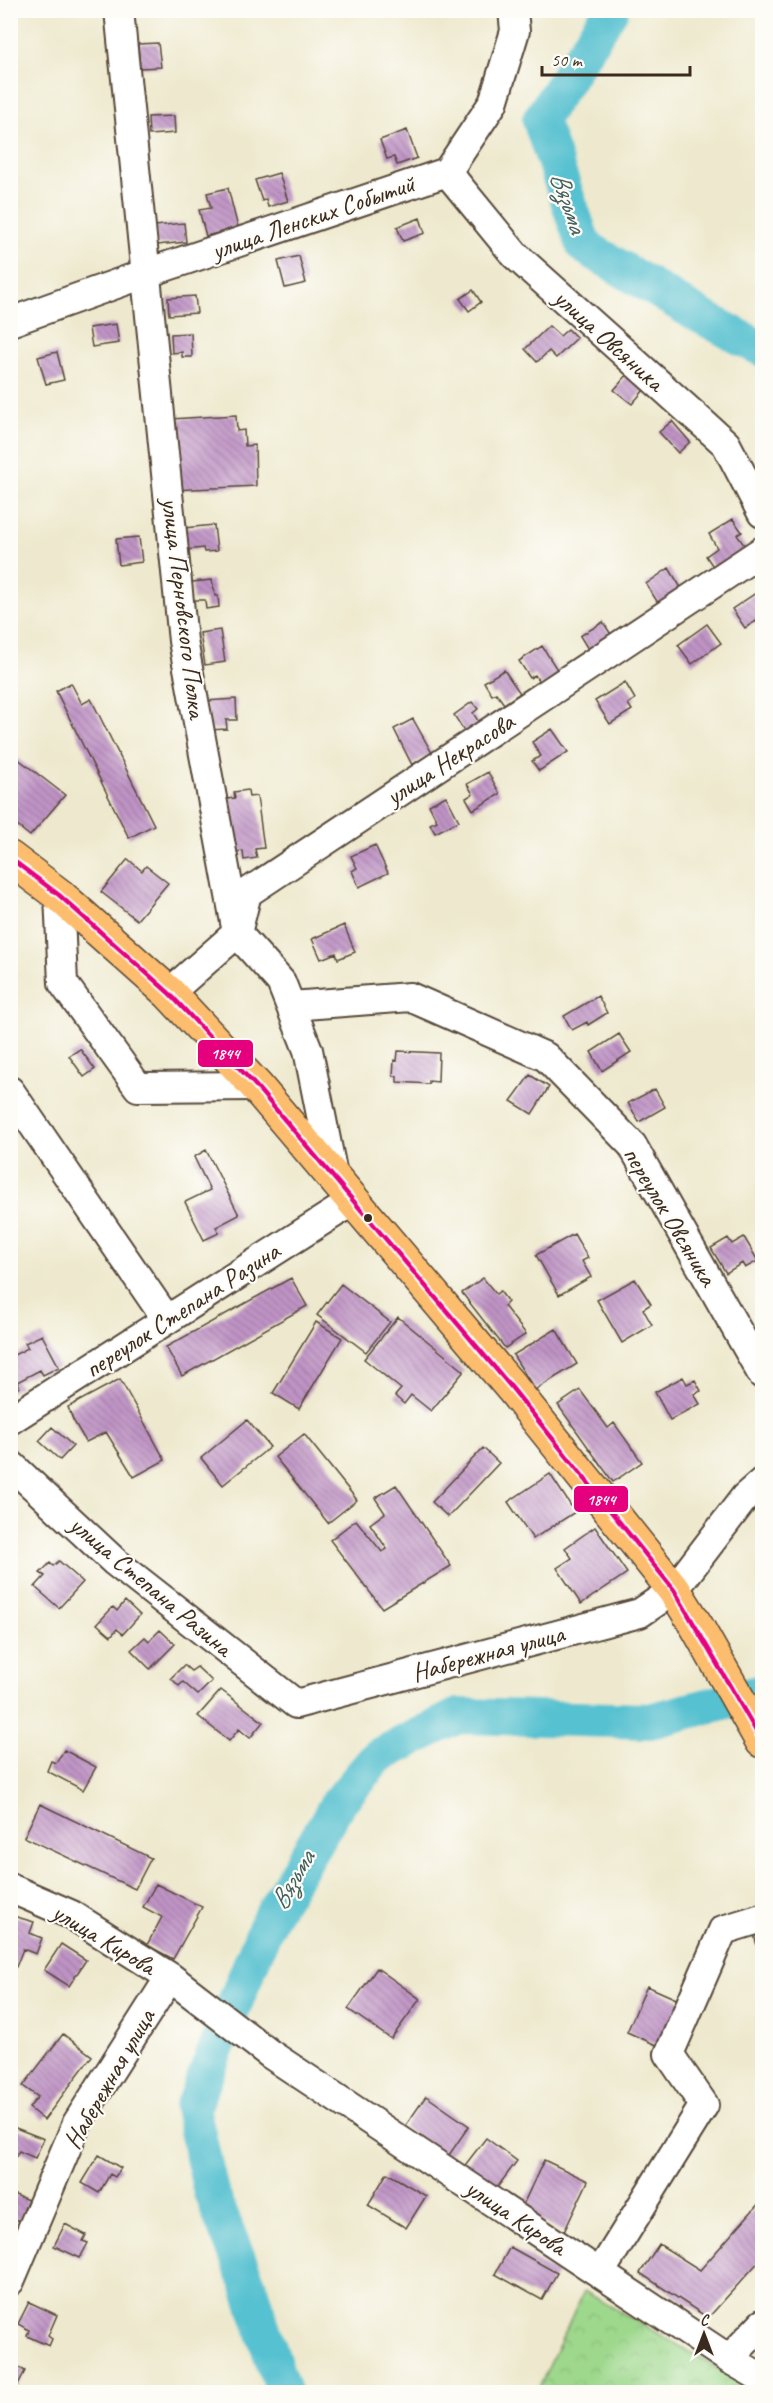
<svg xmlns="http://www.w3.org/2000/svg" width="773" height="2403" font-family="Caveat,sans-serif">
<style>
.park{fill:url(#park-crowns);stroke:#6c8155;stroke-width:1.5}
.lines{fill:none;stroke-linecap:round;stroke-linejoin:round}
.river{stroke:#56c1d0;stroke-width:36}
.building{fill:url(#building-back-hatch)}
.minor-casing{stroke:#564738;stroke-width:32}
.major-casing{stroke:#564738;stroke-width:36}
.minor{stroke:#fff;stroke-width:28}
.major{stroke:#fcbd6e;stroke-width:33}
.bus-1-casing{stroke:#fdfcf7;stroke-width:9}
.bus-1{stroke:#e5007d;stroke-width:4.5}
.bus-dot{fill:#3b2a1e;stroke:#fdfcf7;stroke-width:2}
.labels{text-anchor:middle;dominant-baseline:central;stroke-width:4.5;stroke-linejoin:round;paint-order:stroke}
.street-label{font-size:26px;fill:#3b2a1e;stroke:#fdfcf7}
.water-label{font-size:27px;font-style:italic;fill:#445f5c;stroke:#fdfcf7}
.line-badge{stroke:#fdfcf7;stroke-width:2}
.badge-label{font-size:16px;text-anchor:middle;font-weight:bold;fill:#fff}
</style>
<defs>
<pattern id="park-crowns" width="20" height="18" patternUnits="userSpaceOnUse" patternTransform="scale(1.5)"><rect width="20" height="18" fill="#9dd88c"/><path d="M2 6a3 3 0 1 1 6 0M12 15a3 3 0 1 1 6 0" fill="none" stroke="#88ba78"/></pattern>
<pattern id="building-back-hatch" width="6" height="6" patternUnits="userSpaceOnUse" patternTransform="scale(1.5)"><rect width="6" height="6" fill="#c094c6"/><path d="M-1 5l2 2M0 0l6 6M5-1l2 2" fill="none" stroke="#9d79a0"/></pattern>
</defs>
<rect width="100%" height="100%" fill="#fdfcf7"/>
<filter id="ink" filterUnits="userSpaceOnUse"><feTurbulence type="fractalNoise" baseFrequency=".0167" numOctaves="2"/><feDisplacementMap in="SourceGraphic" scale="12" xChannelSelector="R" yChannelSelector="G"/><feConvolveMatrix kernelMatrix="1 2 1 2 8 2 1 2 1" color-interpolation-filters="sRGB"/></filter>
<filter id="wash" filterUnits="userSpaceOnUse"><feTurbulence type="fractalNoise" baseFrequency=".008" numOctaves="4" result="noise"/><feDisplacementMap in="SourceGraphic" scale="24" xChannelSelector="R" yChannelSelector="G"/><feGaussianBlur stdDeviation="1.35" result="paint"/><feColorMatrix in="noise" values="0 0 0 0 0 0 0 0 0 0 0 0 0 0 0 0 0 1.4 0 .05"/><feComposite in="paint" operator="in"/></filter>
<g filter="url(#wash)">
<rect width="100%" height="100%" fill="#eee9ce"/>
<path class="park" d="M584 2291 760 2392H537Z"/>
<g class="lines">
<path class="river" d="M611 10 540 120 584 246 695 313 762 349
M283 2392 249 2286 211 2192 192 2108 269 1919 338 1803 378 1756 458 1716 650 1721 762 1692"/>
</g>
<g id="blocks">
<path class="building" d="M158 43 161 67 140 68 138 44Z
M174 116 175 133 149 135 148 117Z
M407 130 417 158 397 165 394 157 387 159 380 140Z
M279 173 288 201 268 207 266 199 262 201 255 180Z
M228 188 238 228 206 236 199 210 211 208 207 193Z
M420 218 425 233 403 241 397 227Z
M184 223 186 242 157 245 155 226Z
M299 256 306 283 285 288 278 261Z
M473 290 481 302 469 311 460 299Z
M195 296 197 313 169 315 168 298Z
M116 324 119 343 92 347 89 328Z
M549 326 560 336 568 329 577 338 556 358 549 351 537 362 525 349Z
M191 333 192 357H182V352L172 353 171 334Z
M57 352 64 380 46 384 38 357Z
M627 375 644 390 632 404 614 390Z
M236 415 237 431 244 430 245 446 255 445 256 486 173 490 171 419Z
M672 421 690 442 678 453 659 432Z
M733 519 742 532 737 535 747 549 716 571 706 556 717 548 709 534Z
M214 525 217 551 204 552 203 548 186 550 184 528Z
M139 537 142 562 119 565 116 539Z
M669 568 683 591 660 606 646 584Z
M212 580 215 596H218L219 607 206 609 205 600H193L192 582Z
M762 589V630L756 621 745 628 732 609Z
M603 622 614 639 591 654 580 636Z
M707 624 721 643 692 664 678 645Z
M220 630 225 662 205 665 200 633Z
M542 646 560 674 542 686 535 675 530 678 519 661Z
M504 670 520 693 504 704 496 693 492 695 484 682Z
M625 682 635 699 628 704 632 710 610 724 595 701Z
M71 683 82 704 91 699 154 825 129 838 56 691Z
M236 699 237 720H226L227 729 207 730 205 701Z
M472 702 478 709 473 713 480 724 466 734 454 715Z
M413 719 432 753 412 765 394 729Z
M552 729 568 752 539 771 532 761 541 756 532 742Z
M13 755 65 795 30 836 10 820V757Z
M488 772 500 794 473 810 466 798 473 794 467 784Z
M248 790 249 797 257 796 264 848 255 849 257 858 244 860 243 851 234 852 227 799 235 798 234 792Z
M446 796 459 821 435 833 430 824 437 821 429 805Z
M375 845 388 873 359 887 352 871 357 868 351 856Z
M128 859 142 871 146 866 168 883 137 920 101 892Z
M344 925 355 952 338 959 336 953 321 959 312 939Z
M598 996 607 1013 588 1025 587 1022 572 1030 564 1016Z
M619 1034 631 1052 602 1071 591 1052Z
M80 1049 95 1069 84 1077 69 1056Z
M398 1051 439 1053 438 1082 429 1081V1084L397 1082V1076H393L394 1060 397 1061Z
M530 1075 549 1087 532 1114 511 1101Z
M655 1089 665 1107 639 1122 628 1103Z
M206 1150 239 1215 216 1227 219 1233 204 1240 185 1202 210 1190 194 1157Z
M574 1234 588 1258 582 1261 591 1277 559 1295 536 1255Z
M744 1237 758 1261 745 1268 742 1263 726 1273 711 1248 728 1238 732 1244Z
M291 1278 307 1306 182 1376 166 1347Z
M483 1278 496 1294 500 1291 508 1302 504 1306 526 1334 505 1348 462 1293Z
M635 1279 651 1304 643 1309 652 1325 622 1343 597 1300Z
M341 1284 390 1322 366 1352 317 1315Z
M398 1317 464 1371 431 1411 411 1395 404 1404 395 1396 401 1389 364 1359Z
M316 1322 342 1338 299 1409 273 1393Z
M556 1329 577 1364 535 1390 513 1355Z
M42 1335 59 1367 43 1375 40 1370 17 1382 20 1387 10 1392V1347L14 1355 28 1348 25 1343Z
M683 1377 687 1384 695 1380 701 1391 694 1394 700 1404 670 1420 655 1392Z
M120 1379 165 1460 134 1477 106 1432 86 1442 73 1420 68 1407Z
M580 1390 608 1428 614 1423 642 1462 613 1482 558 1405Z
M247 1420 270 1447 223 1485 201 1458Z
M52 1427 73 1446 60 1460 39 1441Z
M304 1434 357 1500 328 1523 275 1457Z
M483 1448 499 1463 448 1517 432 1502Z
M550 1474 575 1512 533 1539 508 1502Z
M396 1485 451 1566 382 1608 330 1540 356 1520 382 1552 387 1549 370 1524 385 1513 375 1498Z
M595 1527 627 1573 581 1604 557 1568 572 1558 565 1548Z
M59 1561 83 1582 59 1608 35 1587 45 1576 40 1573 50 1563 53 1566Z
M125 1601 140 1615 123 1634 117 1629 111 1636 97 1624 113 1607 117 1611Z
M160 1630 175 1644 150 1669 131 1650 145 1637 149 1641Z
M184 1665 191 1671 197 1667 212 1681 198 1695 183 1682 179 1686 171 1678Z
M221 1690 263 1722 250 1738 239 1729 229 1741 198 1716Z
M64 1750 96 1767 83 1790 47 1771 51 1761 56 1763Z
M40 1804 151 1858 135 1889 24 1837Z
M156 1884 202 1907 173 1959 147 1945 162 1917 143 1907Z
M10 1915 34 1922 30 1933 42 1938 36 1954 23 1949 16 1967 10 1966Z
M762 1932V1962L754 1935Z
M61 1944 86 1960 69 1986 44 1970Z
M377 1968 420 1999 391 2039 348 2009Z
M647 1986 683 2002 663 2048 627 2032Z
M63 2034 92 2056 44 2120 29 2108 38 2097 23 2086Z
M426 2096 469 2126 447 2158 404 2128Z
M13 2127 44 2139 35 2158 19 2151 15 2158 10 2156V2131Z
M486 2138 517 2161 493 2193 462 2169Z
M99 2155 121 2168 115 2177 110 2174 99 2193 82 2183Z
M544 2160 588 2181 564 2232 520 2211Z
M387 2173 426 2196 406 2228 368 2205Z
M10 2193 28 2200 20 2221 10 2217Z
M762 2200V2258L708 2318 640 2273 659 2244 700 2270Z
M65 2224 86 2235 83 2241 88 2243 80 2258 54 2246Z
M510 2247 557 2273 542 2300 495 2274Z
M29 2302 57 2315 48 2336 52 2339 49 2346 27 2336 29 2330 18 2324Z
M10 2362 25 2371 14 2392H10Z"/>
</g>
</g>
<g filter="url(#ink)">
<use href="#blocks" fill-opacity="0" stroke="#564738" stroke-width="1.5"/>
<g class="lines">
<defs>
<path id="minor" d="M119 10 183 641 237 933 281 982 308 1050 334 1180
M447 172 515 255 726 444 762 513
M10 322 147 273 447 172 493 103 515 31 513 10
M59 895 63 983 138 1087 256 1086
M169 993 237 933 247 893 762 551
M291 1006 410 997 546 1057 632 1145 762 1374
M10 1091 167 1320
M10 1420 353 1201
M10 1464 115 1562 296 1704 640 1613 674 1590 745 1497 762 1482
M10 1888 72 1915 170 1977 270 2054 729 2359 762 2378
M600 2273 704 2105 669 2054 723 1930 762 1918
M10 2281 77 2123 170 1977
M729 2359 762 2324"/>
<path id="major" d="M10 858 59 895 169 993 256 1086 512 1388 674 1590 696 1625 762 1741"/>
</defs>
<use href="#minor" class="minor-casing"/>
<use href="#major" class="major-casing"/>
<use href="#minor" class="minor"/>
<use href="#major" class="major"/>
<defs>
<path id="bus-1" d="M10 858 59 895 169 993 256 1086 512 1388 674 1590 762 1741"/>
</defs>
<use href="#bus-1" class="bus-1-casing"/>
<use href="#bus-1" class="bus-1"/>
</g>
</g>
<circle class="bus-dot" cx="368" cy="1218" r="5"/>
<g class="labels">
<g class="street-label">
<text transform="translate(313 217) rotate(-19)">улица Ленских Событий</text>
<text transform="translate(609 340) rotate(42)">улица Овсяника</text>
<text transform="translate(184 608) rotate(83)">улица Перновского Полка</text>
<text transform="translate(450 759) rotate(-33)">улица Некрасова</text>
<text transform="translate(670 1216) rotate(59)">переулок Овсяника</text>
<text transform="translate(182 1310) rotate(-33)">переулок Степана Разина</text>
<text transform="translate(151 1586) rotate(40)">улица Степана Разина</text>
<text transform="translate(488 1653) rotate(-15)">Набережная улица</text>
<text transform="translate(104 1939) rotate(31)">улица Кирова</text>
<text transform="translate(109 2079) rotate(-60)">Набережная улица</text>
<text transform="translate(516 2217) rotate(34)">улица Кирова</text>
</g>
<g class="water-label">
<text transform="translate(569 202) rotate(71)">Вязьма</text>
<text transform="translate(292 1880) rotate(-60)">Вязьма</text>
</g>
</g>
<g class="line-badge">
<rect x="197" y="1039" width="57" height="29" rx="6" fill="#e5007d"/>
<rect x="573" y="1485" width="56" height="28" rx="6" fill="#e5007d"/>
</g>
<g class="badge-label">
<text x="225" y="1059">1844</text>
<text x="601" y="1505">1844</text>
</g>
<rect width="773" height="2403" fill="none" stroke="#fdfcf7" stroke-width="36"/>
<g transform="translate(704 2334)" stroke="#fdfcf7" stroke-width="4.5" paint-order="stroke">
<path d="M0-4.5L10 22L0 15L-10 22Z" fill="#3b2a1e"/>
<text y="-9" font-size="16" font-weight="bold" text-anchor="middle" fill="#3b2a1e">С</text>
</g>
<path d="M542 66v9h148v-9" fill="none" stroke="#3b2a1e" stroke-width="3"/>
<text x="551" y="66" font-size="18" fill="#3b2a1e" stroke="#fdfcf7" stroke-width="4.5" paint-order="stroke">50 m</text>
</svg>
